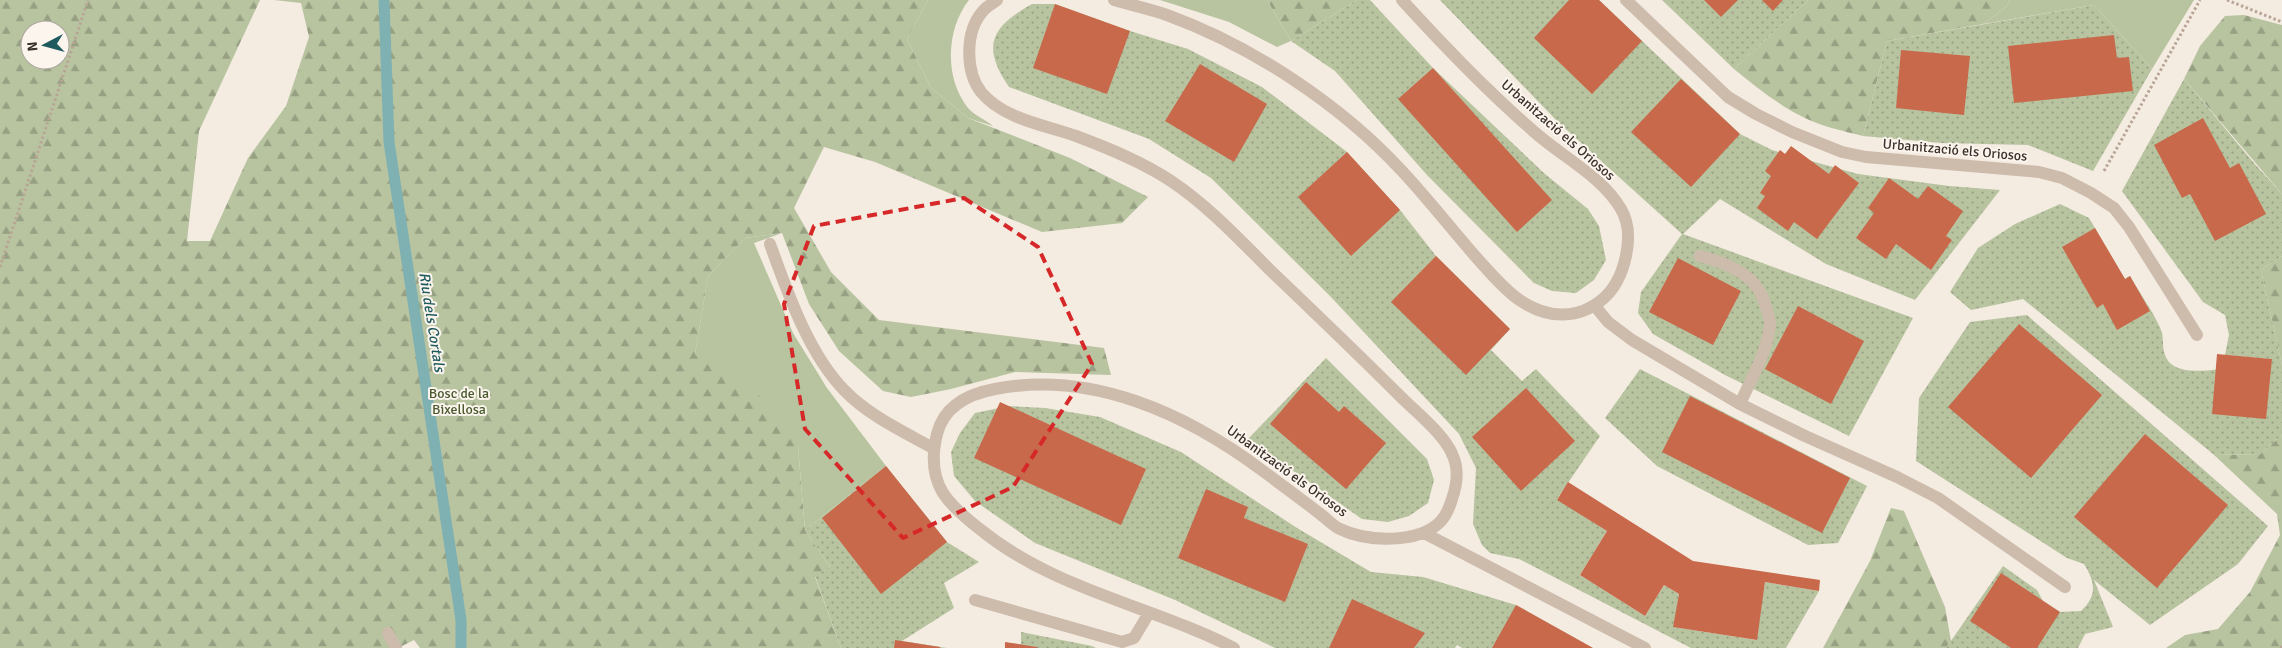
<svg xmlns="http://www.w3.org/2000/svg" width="2282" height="648" font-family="Signika,sans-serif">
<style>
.grass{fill:#b8c4a0}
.forest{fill:url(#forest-firs);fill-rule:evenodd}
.garden{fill:url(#garden-dots)}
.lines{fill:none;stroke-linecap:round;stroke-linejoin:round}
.stream{stroke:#7fb0b2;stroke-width:11}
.building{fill:#c8694b}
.path{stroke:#b9a596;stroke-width:3;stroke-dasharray:2.5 2.5;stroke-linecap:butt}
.minor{stroke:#cdbbac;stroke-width:12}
.marked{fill:none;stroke:#d62828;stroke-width:4;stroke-dasharray:10 6;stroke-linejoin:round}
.labels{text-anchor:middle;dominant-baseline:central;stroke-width:4;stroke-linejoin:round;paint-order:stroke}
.street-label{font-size:14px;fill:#3b302b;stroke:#fbf5ee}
.park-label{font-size:14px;fill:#4a5a2e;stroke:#fbf5ee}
.water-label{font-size:15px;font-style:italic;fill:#1f5a5e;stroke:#fbf5ee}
</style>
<defs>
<pattern id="forest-firs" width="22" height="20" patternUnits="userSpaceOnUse" patternTransform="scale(1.25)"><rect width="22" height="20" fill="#b8c4a0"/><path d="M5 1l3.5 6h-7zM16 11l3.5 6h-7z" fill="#97a083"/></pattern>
<pattern id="garden-dots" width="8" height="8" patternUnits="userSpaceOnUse" patternTransform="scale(1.25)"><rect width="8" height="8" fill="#b8c4a0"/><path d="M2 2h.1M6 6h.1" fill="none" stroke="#97a083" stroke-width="1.8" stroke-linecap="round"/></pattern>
</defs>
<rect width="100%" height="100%" fill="#f4ebe1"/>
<path class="grass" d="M928 0H969C946 29 944 78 968 108 974 115 986 120 993 126L968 118 931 88 907 39Z
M1160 0H1267L1291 41 1277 47 1229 22Z
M2010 0H2194L2152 69 2094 5 1983 24 2006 7Z
M782 233 754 243 793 333 827 388 886 466 805 530 798 447 695 354 708 276 745 238Z"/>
<path class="forest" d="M0 0H260L199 131 187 241H210L248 158 286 106 309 37 301 3 274 0H928L907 39 931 88 968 118 1070 158 1148 197 1122 223 1042 232 875 162 824 147 794 208 831 272 879 320 1104 348 1111 375 1015 372 951 389 911 397 883 391 839 351 809 304 782 233 745 238 708 276 695 354 756 391 798 447 805 530 830 567 815 577 841 648H420L414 640 398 648H0ZM30 30H60V60H30Z
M1267 0H1357L1291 41Z
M1808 0H2010L2006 7 1983 24 1887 41 1863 136C1843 131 1820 126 1801 116 1777 104 1755 86 1734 69Z
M2244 15 2282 25V194L2184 79 2200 46 2225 16Z
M2282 256V365L2261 270Z
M2282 435V648H2166L2185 635 2218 629 2250 592 2280 535 2277 514 2213 454 2259 455Z
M1891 508 1904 511 1945 607 1951 641 1946 648H1823L1870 561Z"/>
<path class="garden" d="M1357 0H1370L1433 68 1545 174 1588 209 1599 226 1606 260 1594 280 1576 293 1552 291 1534 283 1427 175 1335 71 1291 41Z
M1440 0H1599L1740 134 1772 150 1858 174 1949 186 2000 190 1915 300 1826 264 1720 199 1683 234 1913 318 1849 436 1725 375 1653 334 1638 313 1641 292 1682 234 1558 122Z
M1662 0H1808L1734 69Z
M1032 4H1055L1130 31 1188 49 1262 87 1347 152 1400 210 1436 256 1510 329 1491 350 1522 381 1536 369 1600 436 1557 499 1607 531 1580 575 1645 616 1664 585 1679 594 1674 627 1756 640 1765 582 1819 591 1786 648H1691L1519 559 1490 553 1482 545 1473 524 1476 468 1459 434 1331 297 1211 178 1149 139 1009 87C981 46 991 27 1032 4Z
M2094 5 2152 69 2093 171 2028 145 1942 143 1863 136 1887 41Z
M2184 79 2253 162 2282 194V256L2261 270 2282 365V435L2259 455 2213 454 2023 299 1971 310 1950 292 1978 248 2015 224 2060 204 2089 218 2125 279 2130 276C2140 294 2153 311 2161 330 2165 340 2160 352 2170 363 2189 381 2247 363 2272 359L2225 355 2229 335 2225 315 2203 302 2122 191Z
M2027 315 2268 526 2238 564 2150 625 2094 580 2113 627 2085 634 2078 648H1946L2003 566 2037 590 2043 601 2060 612 2081 611C2098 595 2095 582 2084 564L2067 558 1916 461 1919 398 1970 322Z
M1326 358 1427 459 1434 480 1428 503 1409 516 1388 522 1362 519 1248 439Z
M1640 369 1867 486 1838 543 1808 545 1657 466 1605 418Z
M1009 406 1045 408 1100 417 1181 452 1297 528 1371 572 1423 577 1516 605 1593 648H1462L1457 645 1455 648H1275L1175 600 1035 543 975 501 954 476 951 452 960 433 975 413Z
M886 466 947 542 979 562 944 583 954 608 902 641 947 648H841L815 576 830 567 805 530Z
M1021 632 1092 646 1096 648H1005V643L1021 644Z"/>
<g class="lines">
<path class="stream" d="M384 0 389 142 461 620V648"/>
</g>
<path class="building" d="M1569 0H1599L1642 41 1592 94 1534 38Z
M1704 0H1738L1721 17Z
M1762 0H1783L1773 11Z
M1055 4 1130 31 1107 94 1033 68Z
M2114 35 2117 58 2129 57 2133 91 2014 103 2008 46Z
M1901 50 1970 56 1964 115 1896 108Z
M1200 64 1267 104 1234 162 1165 121Z
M1433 68 1552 200 1517 232 1398 99Z
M1681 79 1740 134 1691 187 1631 132Z
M2203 118 2230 168 2239 163 2266 214 2215 241 2190 194 2182 198 2154 145Z
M1791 146 1829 174 1835 165 1859 183 1817 239 1794 222 1788 231 1757 208 1765 196 1760 193 1771 176 1765 171 1780 150 1785 154Z
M1347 152 1400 210 1351 256 1298 197Z
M1889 178 1918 199 1928 186 1963 211 1946 236 1952 240 1931 270 1896 244 1886 259 1856 238 1874 213 1868 208Z
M2095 228 2125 279 2130 276 2150 311 2117 330 2103 304 2097 308 2062 247Z
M1436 256 1510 329 1466 375 1391 302Z
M1678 258 1741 291 1713 345 1649 312Z
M1798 306 1864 341 1831 404 1765 369Z
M2019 324 2102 395 2031 478 1948 407Z
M2217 354 2272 359 2266 419 2212 414Z
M1306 382 1339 412 1344 406 1386 443 1346 489 1270 424Z
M1526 388 1575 441 1521 491 1472 437Z
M1690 396 1850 478 1822 533 1662 452Z
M1000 402 1146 469 1121 525 974 458Z
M2145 434 2228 505 2157 588 2074 517Z
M886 466 947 542 881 594 822 518Z
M1568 482 1693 561 1820 580 1819 591 1765 582 1757 640 1673 627 1679 594 1664 585 1645 616 1580 575 1607 531 1557 500Z
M1206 489 1248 507 1244 518 1308 544 1285 602 1178 558Z
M2001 573 2060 612 2037 648H2011L1970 621Z
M1352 599 1425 633 1414 648H1329Z
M1516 605 1593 648H1492Z
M895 640 940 647V648H894Z
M1005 642 1037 647V648H1005Z"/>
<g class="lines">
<path class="path" d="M2227 0 2282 22
M2104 171 2200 0
M0 267 88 0
M2281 648 2282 646"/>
<path class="minor" d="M997 0C992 4 987 6 983 11 965 31 965 71 981 92 1003 119 1045 125 1076 136 1108 148 1143 162 1171 181 1207 205 1238 238 1269 269 1313 311 1358 354 1401 397 1417 413 1445 435 1453 456 1459 470 1457 485 1452 499 1450 506 1446 516 1440 522 1418 544 1367 542 1340 529 1333 526 1326 518 1319 513 1301 499 1282 485 1263 471 1187 414 1092 370 995 389 968 394 944 406 937 434 932 454 932 475 943 493 952 507 968 520 981 530 1055 590 1150 605 1234 648
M1114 0C1131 5 1150 9 1167 15 1252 46 1340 104 1402 171 1430 201 1456 235 1484 266 1496 279 1507 292 1521 301 1548 319 1579 320 1604 298 1625 279 1636 234 1621 209 1602 176 1559 155 1531 129 1485 89 1443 45 1402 0
M1626 0 1728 97 1756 114 1792 132 1842 152 1866 157 2039 172 2062 178 2091 193 2114 208 2129 227 2197 335
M770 244C787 291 808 353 844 390 868 415 902 431 933 448
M1700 256C1730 264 1758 275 1766 307 1767 312 1771 320 1770 325 1767 353 1751 379 1740 404
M1595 306 1608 322 1632 340 1740 404 1805 436 1897 477 1938 498 2065 587
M1424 533 1645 648
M975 600 1122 642 1134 638 1149 613
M388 633 396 648"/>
</g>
<path class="marked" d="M964 198 1038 247 1092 364 1013 487 903 538 805 429 784 304 814 226Z"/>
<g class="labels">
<g class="street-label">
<text transform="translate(1558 130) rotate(41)">Urbanització els Oriosos</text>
<text transform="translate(1955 150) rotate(5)">Urbanització els Oriosos</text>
<text transform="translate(1287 471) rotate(36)">Urbanització els Oriosos</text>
</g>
<g class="park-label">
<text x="459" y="393">Bosc de la<tspan x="459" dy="16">Bixellosa</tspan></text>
</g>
<g class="water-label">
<text transform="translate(432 322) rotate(81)">Riu dels Cortals</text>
</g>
</g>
<g transform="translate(45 45) rotate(264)"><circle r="24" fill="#fbf5ee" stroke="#aea6a0"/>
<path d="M0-4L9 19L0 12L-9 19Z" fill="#1f5a5e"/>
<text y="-8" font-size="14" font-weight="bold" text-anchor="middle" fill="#3b302b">N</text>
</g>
</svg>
